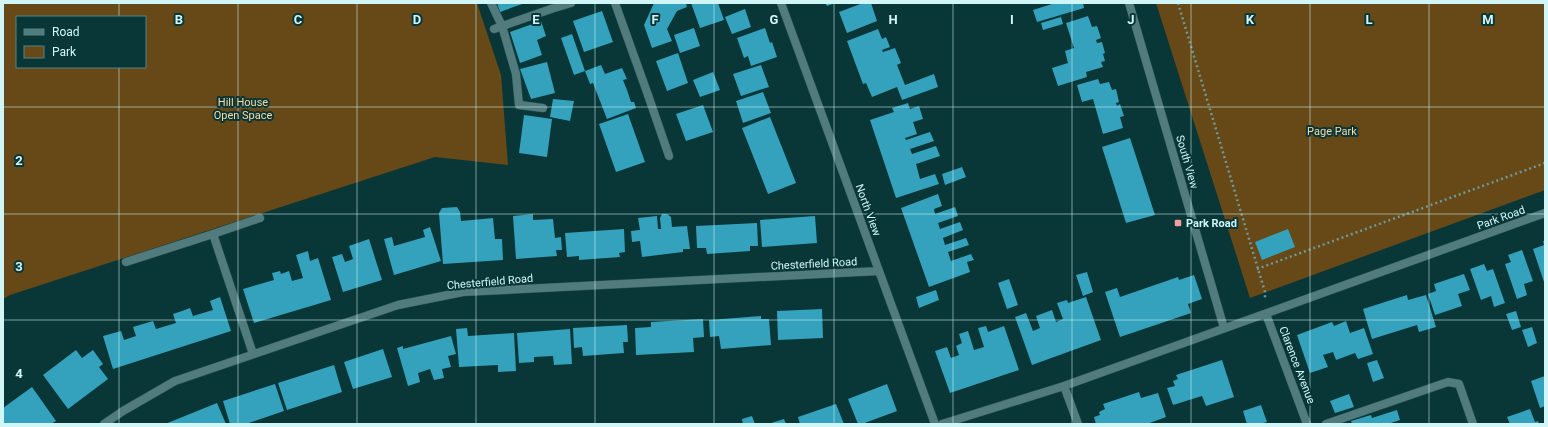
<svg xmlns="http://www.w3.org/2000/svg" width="1548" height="427" font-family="Roboto,sans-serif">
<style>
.green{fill:#674918;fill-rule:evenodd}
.building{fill:#34a2bc}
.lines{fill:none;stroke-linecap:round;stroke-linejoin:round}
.service-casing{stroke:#295556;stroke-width:9}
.minor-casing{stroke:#295556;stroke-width:9}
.tertiary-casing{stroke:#295556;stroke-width:9}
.path{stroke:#6f9899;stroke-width:2.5;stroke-dasharray:2 3;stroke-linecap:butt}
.service{stroke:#517b7c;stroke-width:8}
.minor{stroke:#517b7c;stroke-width:8}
.tertiary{stroke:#517b7c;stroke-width:8}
.grid{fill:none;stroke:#d1f6f7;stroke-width:1;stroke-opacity:0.55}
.poi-dot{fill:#f49b9f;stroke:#093637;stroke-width:1.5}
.labels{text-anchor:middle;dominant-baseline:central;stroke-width:4;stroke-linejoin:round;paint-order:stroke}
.park-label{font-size:11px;fill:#fed9a4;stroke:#093637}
.street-label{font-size:11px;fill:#d1f6f7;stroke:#093637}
.poi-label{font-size:11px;font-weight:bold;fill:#d1f6f7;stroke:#093637;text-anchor:start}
.grid-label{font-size:13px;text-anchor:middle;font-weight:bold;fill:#d1f6f7;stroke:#093637;stroke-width:4;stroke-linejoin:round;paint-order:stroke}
</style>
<rect width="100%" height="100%" fill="#093637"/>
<path class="green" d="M3 3H477L501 75 508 165 435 157 10 295 3 299ZM17 17H145V67H17Z
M1156 3H1545V190L1250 298Z"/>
<path class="building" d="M497 3H525L500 12Z
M654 3H686L687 7 677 11 667 29 672 41 652 48 644 25Z
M691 3H718L724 20 700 28Z
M825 3H835L827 6Z
M863 3H871L877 21 847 33 839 12Z
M1055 3H1083L1084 8 1037 22 1033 10Z
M745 9 751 27 732 34 725 17Z
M602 11 613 42 584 52 573 21Z
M1088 16 1092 27 1097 26 1101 38 1096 40 1097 43 1102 42 1105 53 1103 54 1105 61 1101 62 1103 67 1086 72 1087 77 1058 86 1052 68 1068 63 1065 51 1074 48 1066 23Z
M1061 17 1063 24 1043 30 1041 23Z
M541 21 546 36 537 40 542 55 520 63 510 32Z
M694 28 700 46 680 53 674 35Z
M765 28 770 43 772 42 777 57 751 66 748 56 744 58 737 38Z
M878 29 882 39 886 37 890 47 882 50 883 52 895 48 901 63 897 65 905 85 934 74 938 87 902 100 897 87 872 97 866 83 863 84 847 41Z
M572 34 585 71 574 75 561 38Z
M678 53 688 83 667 91 656 61Z
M547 62 555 93 531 99 520 69Z
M601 65 605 74 622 68 627 79 623 80 627 90 631 102H634L636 108 607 119 593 83 590 84 585 71Z
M761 65 769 87 741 96 733 74Z
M713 72 720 90 700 97 693 80Z
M1098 79 1100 84 1109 82 1112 90 1116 89 1119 102 1116 103 1117 106 1120 104 1124 116 1120 117 1123 128 1103 134 1093 99 1082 102 1077 85Z
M763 92 771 113 743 123 736 101Z
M553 99 574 101 570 121 550 117Z
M908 103 910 109 919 106 923 119 913 122 917 134 905 138 906 140 930 132 934 141 910 149 912 154 936 146 940 156 916 164 920 179 935 174 939 184 896 198 870 120 894 112 892 108Z
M703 105 713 132 686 141 676 114Z
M628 114 645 162 616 172 599 124Z
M524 115 552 119 547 157 519 153Z
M770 117 796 183 768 194 742 128Z
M1130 138 1155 215 1126 223 1102 147Z
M962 167 966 177 945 185 942 174Z
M938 194 942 206 934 209 935 214 955 207 958 216 938 223 940 229 960 222 963 230 943 238 945 245 966 238 969 245 948 252 951 261 971 254 974 260 967 262 970 272 929 287 901 208Z
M457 207 460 212 461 221 493 218 495 239H502L503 260 443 264 439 213 442 208Z
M533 214V220L553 219 555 238 561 237 562 250H556L557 256 516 259 513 216Z
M662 214H667L671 217 672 227 687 226 690 249H683V252L642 257 640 241 632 242 631 231 640 230 638 218 657 216 658 229H661L660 218Z
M815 216 817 243 762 247 760 220Z
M757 223 758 246H750V251L707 254 706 248H697L696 226Z
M430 227 441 261 394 275 384 239 392 237 394 246 425 237 423 230Z
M624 229 625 252 619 253 620 257 579 260V256L567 257 565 233Z
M1288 229 1295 247 1262 260 1255 242Z
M369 239 382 280 343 292 332 257 342 254 345 262 353 259 349 246Z
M1543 241H1545V285L1533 249 1544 245Z
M1522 250 1533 281 1524 284 1527 295 1517 299 1505 264 1511 262 1508 255Z
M308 251 310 261 318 258 331 300 254 323 243 289 274 280 272 273 280 271 281 274 289 271 292 281 303 278 296 255Z
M1484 264 1487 271 1493 269 1505 303 1494 307 1491 296 1481 300 1470 269Z
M1087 272 1093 292 1083 296 1076 275Z
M1464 274 1470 290 1458 294 1462 306 1435 315 1428 294 1436 291 1434 284Z
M1194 275 1202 299 1188 304 1191 313 1120 337 1105 292 1117 288 1120 297 1178 277 1179 280Z
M1009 279 1018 305 1007 309 998 283Z
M936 290 939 300 919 308 916 297Z
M1407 295 1408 300 1426 295 1436 327 1419 332 1417 325 1372 339 1363 309Z
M220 297 231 331 113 369 103 336 121 331 124 340 136 336 133 327 153 321 156 329 176 323 173 314 182 311 190 308 193 316 213 310 210 301Z
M1086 297 1101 340 1032 365 1015 317 1026 313 1033 331 1040 328 1036 316 1052 310 1056 322 1063 319 1057 303 1067 300 1068 303Z
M822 309 823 338 778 340 777 311Z
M1516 311 1521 327 1512 330 1506 314Z
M761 316V319H769L771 345 721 349 719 336 710 337 709 320Z
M703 319 704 337 693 338 694 352 636 355 635 328 651 327V322Z
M1346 321 1350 333 1364 328 1373 354 1358 359 1355 353 1336 360 1333 352 1323 355 1328 367 1310 373 1297 335 1332 322 1334 326Z
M627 325 628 342H623L624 353 583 356 582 347 574 348 573 328Z
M986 326 988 332 1004 326 1019 370 950 393 935 351 947 347 951 358 959 355 956 346 962 343 959 334 968 331 974 350 984 347 978 328Z
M1532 327 1537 343 1528 347 1522 330Z
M467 328 468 336 514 333 516 371 498 372V365L459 367 456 329Z
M570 329 572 364 554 365 553 356 534 357V362L519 363 517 333Z
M451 336 456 354 448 356 451 367 442 369 444 378 434 380 430 369 418 373 420 382 408 386 397 348 403 346V349Z
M383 349 392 377 353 389 344 362Z
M76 350 82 358 93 350 103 364 99 367 108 379 68 409 43 375Z
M1222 360 1234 397 1206 406 1202 396 1173 405 1167 388 1175 386 1173 381 1178 379 1176 375Z
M1377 360 1384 378 1373 382 1367 363Z
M334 365 342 392 287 410 278 383Z
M1545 376V406L1540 408 1531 381Z
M275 384 284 411 246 424H230L223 401Z
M887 384 897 411 862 424H858L848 399Z
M32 387 56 421 51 424H3V408Z
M1139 392 1141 398 1158 393 1166 417 1147 424H1096L1094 417 1100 415 1099 412 1105 409 1103 404Z
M1349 394 1354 407 1335 413 1330 401Z
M217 403 226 424H165Z
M836 404 844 424H800L798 417Z
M1261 405 1267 422 1259 424H1247L1243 411Z
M1530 409 1535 422 1538 421 1539 424H1510L1507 417Z
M1397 410 1400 420 1391 423 1392 424H1352L1351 421 1371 415 1372 418Z
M752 416 755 424H743L742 419Z
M784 419 786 424H768Z"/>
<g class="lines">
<defs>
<path id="service" d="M491 3 502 26 516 74 519 105 543 108
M494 29 551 9
M648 95 669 156
M126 262 213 234
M253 354 213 234 260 218
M1326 424 1448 382 1459 384 1473 424"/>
<path id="minor" d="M615 3 648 95
M781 3 935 424
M1129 3 1224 328
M551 9 571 3
M1266 314 1307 424
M1064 386 1078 424
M104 424 123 411 175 381 398 305 463 292 879 271"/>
<path id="tertiary" d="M942 424 1064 386 1545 213"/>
</defs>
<use href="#service" class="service-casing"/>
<use href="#minor" class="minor-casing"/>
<use href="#tertiary" class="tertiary-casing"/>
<path class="path" d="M1178 3 1265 292V298
M1257 269 1545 163"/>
<use href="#service" class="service"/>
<use href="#minor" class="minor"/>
<use href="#tertiary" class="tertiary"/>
</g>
<path class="grid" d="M119 3V17M238 3V424M357 3V424M476 3V424M595 3V424M714 3V424M834 3V424M953 3V424M1072 3V424M1191 3V424M1310 3V424M1429 3V424M119 67V424M3 107H1545M3 214H1545M3 320H1545"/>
<rect class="poi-dot" x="1174" y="219" width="8" height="8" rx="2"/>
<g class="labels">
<g class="park-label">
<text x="243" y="102">Hill House<tspan x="243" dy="13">Open Space</tspan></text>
<text x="1332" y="131">Page Park</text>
</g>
<g class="street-label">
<text transform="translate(1187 162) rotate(74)">South View</text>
<text transform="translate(868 210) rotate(70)">North View</text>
<text transform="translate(1501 218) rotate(-20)">Park Road</text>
<text transform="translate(814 264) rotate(-3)">Chesterfield Road</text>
<text transform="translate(490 282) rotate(-5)">Chesterfield Road</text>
<text transform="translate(1297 365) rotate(69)">Clarence Avenue</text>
</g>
<g class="poi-label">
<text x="1186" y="223">Park Road</text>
</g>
</g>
<g class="grid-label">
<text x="179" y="24">B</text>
<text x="298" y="24">C</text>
<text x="417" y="24">D</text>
<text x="536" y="24">E</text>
<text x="655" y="24">F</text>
<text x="774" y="24">G</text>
<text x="893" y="24">H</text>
<text x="1012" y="24">I</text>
<text x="1131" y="24">J</text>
<text x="1250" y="24">K</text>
<text x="1369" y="24">L</text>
<text x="1488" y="24">M</text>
<text x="19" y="165">2</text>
<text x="19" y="271">3</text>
<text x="19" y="378">4</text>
</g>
<rect width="1548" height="427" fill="none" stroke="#d1f6f7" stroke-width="8"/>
<rect x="16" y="16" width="130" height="52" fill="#093637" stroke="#598384"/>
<rect x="24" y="29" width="20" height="6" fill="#517b7c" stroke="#598384"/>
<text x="52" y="36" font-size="12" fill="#d1f6f7">Road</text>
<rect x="24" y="46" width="20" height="12" fill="#674918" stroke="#598384"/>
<text x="52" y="56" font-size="12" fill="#d1f6f7">Park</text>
</svg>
